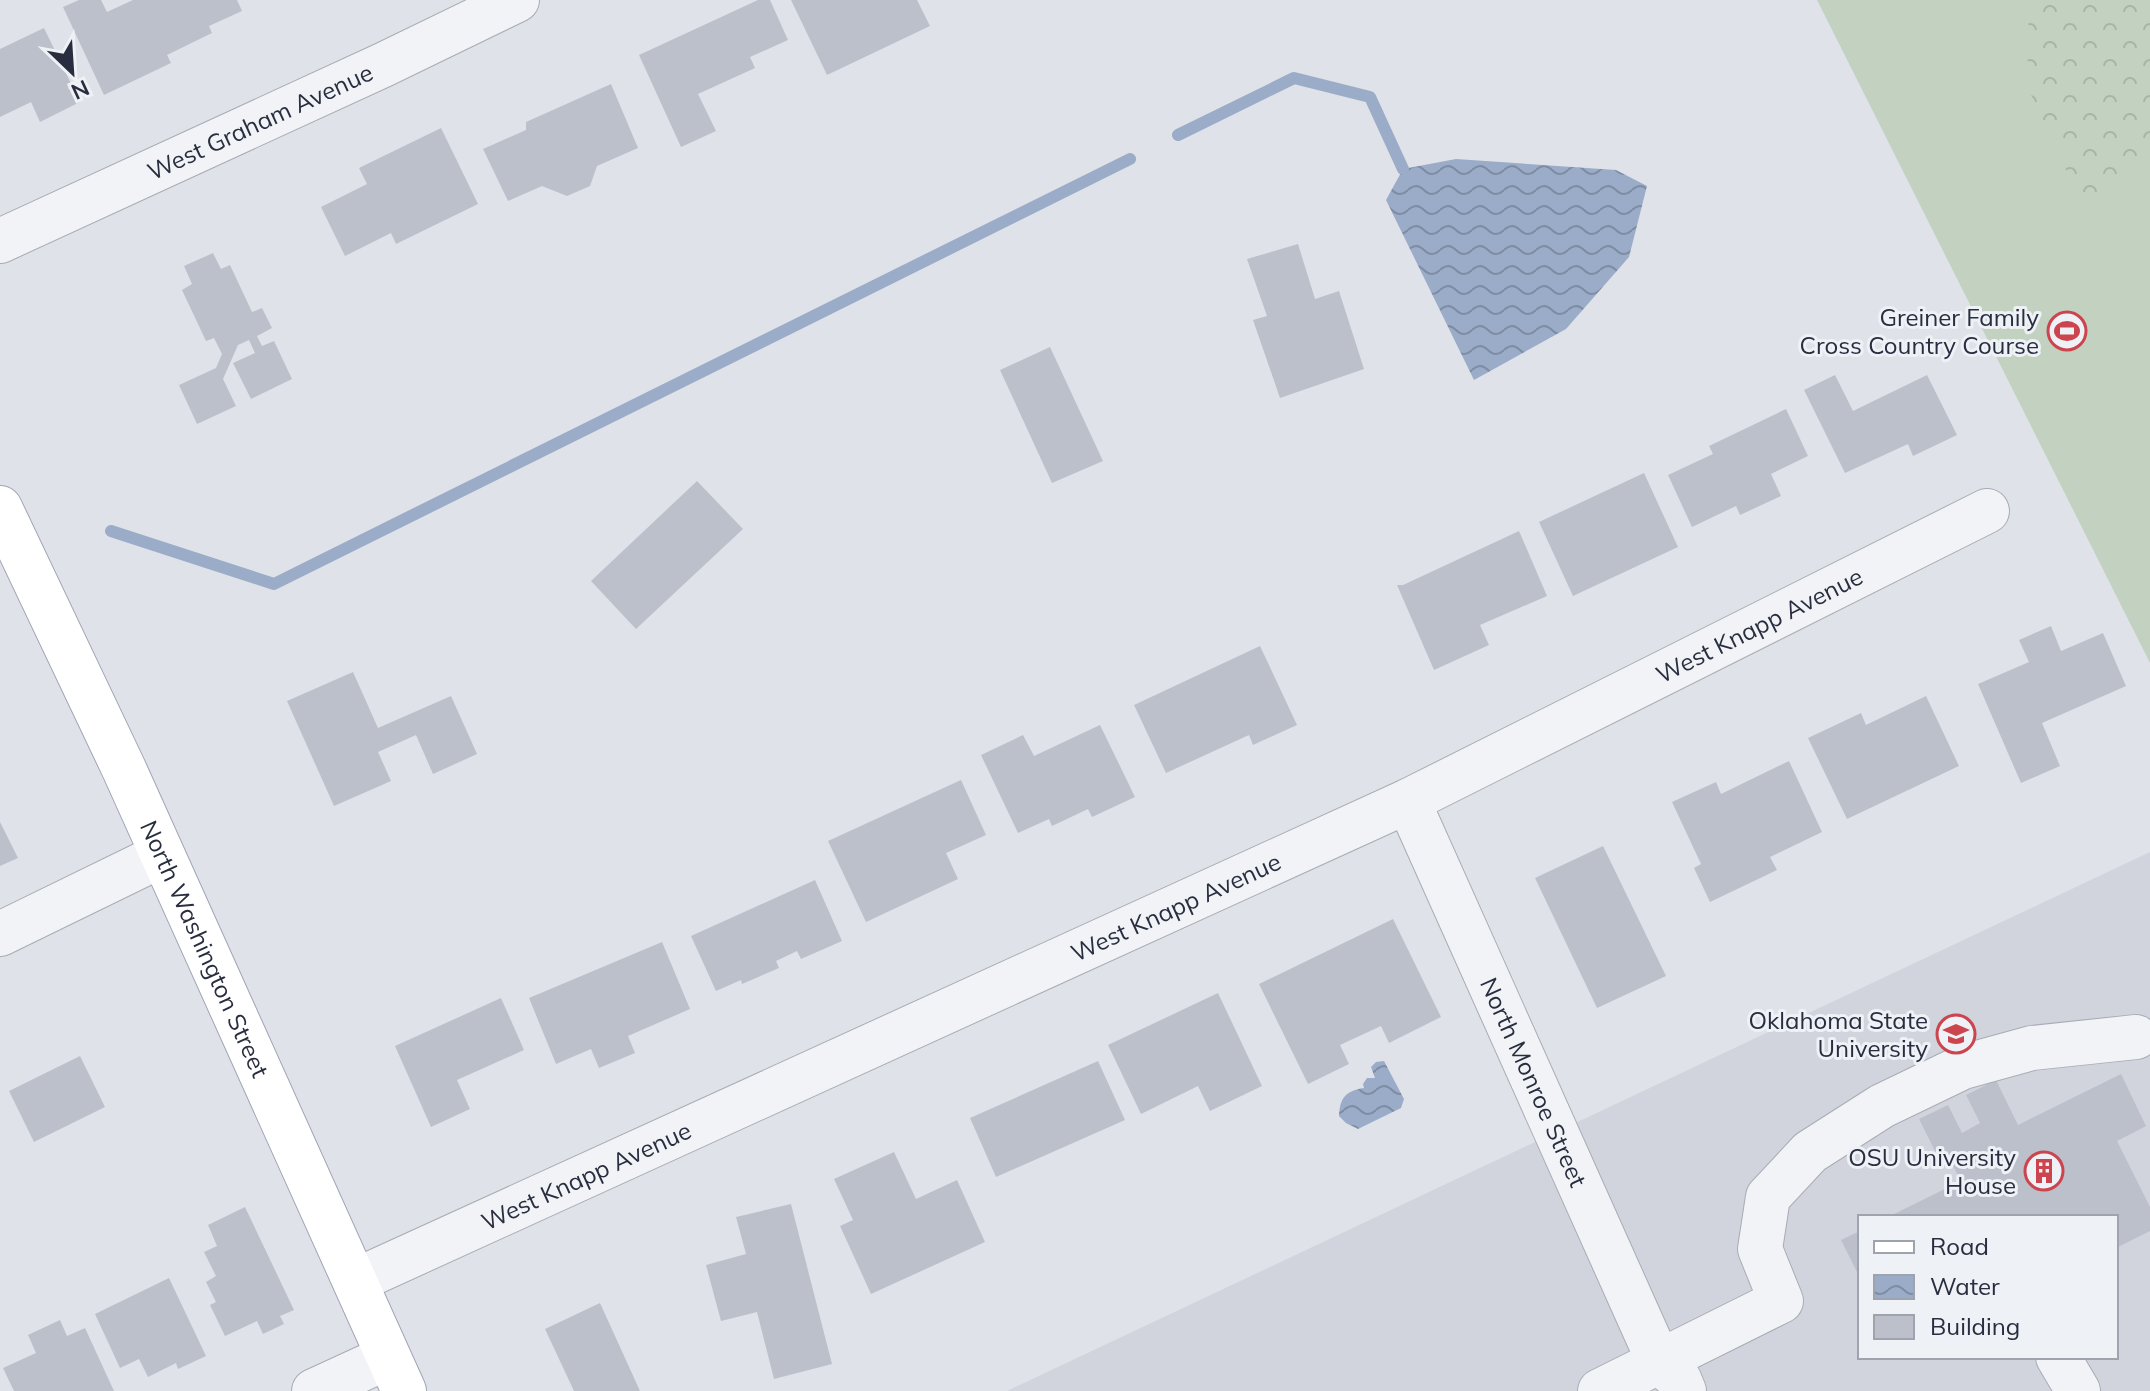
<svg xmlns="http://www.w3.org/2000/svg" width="2150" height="1391" font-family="Mulish,sans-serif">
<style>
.built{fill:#d1d4dd;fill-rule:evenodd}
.grass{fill:#c3d2c0}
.forest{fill:url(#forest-crowns)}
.water{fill:url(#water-waves)}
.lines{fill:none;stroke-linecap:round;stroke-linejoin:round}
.stream{stroke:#9aacc8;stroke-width:12}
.building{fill:#bcc0cb}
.minor-casing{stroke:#a8acb5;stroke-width:46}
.major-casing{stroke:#9ea5b4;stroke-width:46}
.minor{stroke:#f1f3f6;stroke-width:44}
.major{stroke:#fff;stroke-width:44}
.labels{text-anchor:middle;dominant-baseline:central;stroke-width:6;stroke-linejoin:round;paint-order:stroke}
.street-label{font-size:24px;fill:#282e3f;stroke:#eef1f6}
.poi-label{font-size:24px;fill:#282e3f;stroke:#eef1f6;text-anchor:end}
</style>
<defs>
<pattern id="forest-crowns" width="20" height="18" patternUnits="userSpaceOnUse" patternTransform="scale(2)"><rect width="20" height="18" fill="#c3d2c0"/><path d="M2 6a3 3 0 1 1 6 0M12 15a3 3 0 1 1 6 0" fill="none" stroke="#a8b5a6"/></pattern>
<pattern id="water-waves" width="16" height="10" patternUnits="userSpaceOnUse" patternTransform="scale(2)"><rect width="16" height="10" fill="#9aacc8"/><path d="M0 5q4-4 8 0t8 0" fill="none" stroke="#7e8ca4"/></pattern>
</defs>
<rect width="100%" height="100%" fill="#dfe2e8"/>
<path class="built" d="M2150 852V1391H1007ZM1860 1217H2116V1357H1860Z"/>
<path class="grass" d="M1817 0H2150V663Z"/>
<path class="forest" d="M2029 0H2150V155L2089 220 2027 86Z"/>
<path class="water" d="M1456 159 1616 170 1647 186 1629 257 1566 329 1474 380 1386 200 1403 169Z
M1384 1061 1404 1099 1401 1108 1358 1129 1346 1123 1339 1116C1340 1097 1346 1091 1364 1088L1363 1084 1367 1078H1375L1371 1067 1376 1062Z"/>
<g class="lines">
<path class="stream" d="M1178 135 1294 78 1370 97 1403 169
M111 531 274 584 1130 159"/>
</g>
<path class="building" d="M79 0H101L107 12 133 0H237L242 11 209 26 212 33 167 55 171 63 104 95 63 7Z
M758 0H770L788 40 750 57 755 68 698 94 716 131 681 147 639 55Z
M791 0H917L930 26 827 75Z
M44 28 80 102 40 122 31 102 0 117V49Z
M611 84 638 148 597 166 590 186 567 196 542 186 508 201 483 149 526 130V122Z
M441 128 478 204 396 244 391 233 345 256 321 207 367 184 359 168Z
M1298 244 1315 299 1339 291 1364 369 1280 398 1253 320 1267 316 1247 259Z
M213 253 221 269 230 265 252 312 262 308 272 328 257 336 262 346 274 341 292 379 251 399 233 363 255 353 249 340 238 345 223 379 236 406 197 424 179 385 216 368 222 354 214 338 206 341 182 290 192 284 184 266Z
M1050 347 1103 461 1052 483 1000 370Z
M1835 375 1853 411 1927 375 1957 435 1913 456 1908 444 1845 473 1804 390Z
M1786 409 1808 456 1771 474 1781 496 1740 515 1736 506 1692 527 1668 475 1713 454 1709 446Z
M1644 473 1678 547 1573 596 1539 522Z
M697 481 743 529 636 629 591 581Z
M1519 531 1547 596 1480 625 1489 645 1434 670 1397 585H1403Z
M2051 626 2061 651 2103 633 2126 686 2042 723 2060 766 2021 783 1978 684 2029 662 2019 640Z
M1260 646 1297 725 1253 745 1249 735 1166 773 1134 705Z
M353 672 378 728 451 696 477 754 433 774 416 735 378 752 391 781 334 806 287 701Z
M1926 696 1959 766 1847 819 1808 738 1861 713 1866 725Z
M1100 725 1135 797 1092 817 1088 809 1052 826 1049 819 1018 833 981 755 1023 735 1034 756Z
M1789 761 1822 832 1770 857 1777 870 1710 902 1694 868 1701 864 1672 802 1716 782 1721 794Z
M961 780 986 835 946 853 958 879 866 922 828 841Z
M0 822 18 858 0 866Z
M1603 846 1666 976 1597 1008 1535 878Z
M815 880 842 941 801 959 797 951 776 961 779 968 742 984 741 980 716 991 691 936Z
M1393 919 1441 1017 1389 1043 1381 1026 1340 1045 1349 1064 1308 1084 1259 984Z
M662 942 690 1009 628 1036 635 1053 599 1068 591 1049 556 1064 529 998Z
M1218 993 1262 1086 1210 1111 1198 1086 1141 1114 1108 1045Z
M501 998 524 1050 457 1080 470 1109 431 1127 395 1046Z
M80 1056 105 1107 34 1142 9 1091Z
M1098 1061 1125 1120 996 1177 970 1118Z
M2121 1074 2146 1126 2117 1141 2150 1207V1231L2116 1248V1217H1888L1961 1181 1948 1157 1940 1161 1919 1119 1948 1105 1962 1133 1980 1123 1966 1095 1996 1080 2018 1125Z
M894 1152 916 1199 957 1180 985 1242 871 1294 840 1226 853 1220 834 1179Z
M791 1204 832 1364 774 1379 757 1312 721 1321 706 1265 746 1254 736 1217Z
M245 1207 294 1310 280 1316 284 1324 263 1334 257 1321 225 1336 210 1305 216 1302 206 1282 216 1276 204 1252 217 1246 208 1225Z
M1860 1231V1278L1841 1240Z
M169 1278 206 1356 178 1369 176 1363 148 1377 139 1359 120 1368 95 1314Z
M600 1303 640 1391H574L545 1329Z
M60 1320 67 1336 85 1328 114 1391H14L3 1368 36 1353 28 1335Z"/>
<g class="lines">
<defs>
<g id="minor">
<path id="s1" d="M0 241 383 65 517 0"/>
<path id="s2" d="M1408 801 1659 1362 1679 1379 1684 1391"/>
<path d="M0 934 162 855"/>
<path id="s3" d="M355 1281 1408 801 1987 511"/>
<path d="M2058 1357 2078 1391"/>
<path d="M314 1391 388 1357"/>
<path d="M1600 1391 1781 1301 1760 1249 1768 1197 1810 1152 1882 1106 1963 1067 2032 1048 2136 1037"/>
</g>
<g id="major">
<path id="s4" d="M0 508 124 769 404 1391"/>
</g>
</defs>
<use href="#minor" class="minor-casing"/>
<use href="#major" class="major-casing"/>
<use href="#minor" class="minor"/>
<use href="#major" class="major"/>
</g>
<defs>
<symbol id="stadium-ring" viewBox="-11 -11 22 22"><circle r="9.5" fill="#eef1f6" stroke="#cc444d" stroke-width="1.5"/><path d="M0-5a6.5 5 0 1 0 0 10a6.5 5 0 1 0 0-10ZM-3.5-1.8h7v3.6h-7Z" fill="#cc444d"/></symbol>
<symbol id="university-ring" viewBox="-11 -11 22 22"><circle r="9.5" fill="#eef1f6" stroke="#cc444d" stroke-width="1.5"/><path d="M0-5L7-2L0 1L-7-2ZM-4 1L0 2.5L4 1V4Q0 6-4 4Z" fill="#cc444d"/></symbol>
<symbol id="building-ring" viewBox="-11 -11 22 22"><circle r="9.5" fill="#eef1f6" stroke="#cc444d" stroke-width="1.5"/><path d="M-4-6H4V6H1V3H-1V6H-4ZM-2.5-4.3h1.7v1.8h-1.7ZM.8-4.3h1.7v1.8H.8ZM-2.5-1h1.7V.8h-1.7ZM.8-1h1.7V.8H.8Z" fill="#cc444d"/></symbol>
</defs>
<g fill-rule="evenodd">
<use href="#stadium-ring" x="2045" y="309" width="44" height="44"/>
<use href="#university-ring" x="1934" y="1012" width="44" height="44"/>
<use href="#building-ring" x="2022" y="1149" width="44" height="44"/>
</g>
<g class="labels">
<g class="street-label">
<text stroke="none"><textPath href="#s1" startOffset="286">West Graham Avenue</textPath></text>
<text stroke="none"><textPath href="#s3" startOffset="1550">West Knapp Avenue</textPath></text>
<text stroke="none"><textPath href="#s3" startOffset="902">West Knapp Avenue</textPath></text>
<text stroke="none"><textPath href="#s4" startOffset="486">North Washington Street</textPath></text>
<text stroke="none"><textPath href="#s2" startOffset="308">North Monroe Street</textPath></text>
<text stroke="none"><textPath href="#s3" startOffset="254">West Knapp Avenue</textPath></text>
</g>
<g class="poi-label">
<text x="2039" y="317">Greiner Family<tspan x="2039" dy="28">Cross Country Course</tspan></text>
<text x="1928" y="1020">Oklahoma State<tspan x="1928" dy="28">University</tspan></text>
<text x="2016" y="1157">OSU University<tspan x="2016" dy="28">House</tspan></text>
</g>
</g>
<rect x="1858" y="1215" width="260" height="144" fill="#eef1f6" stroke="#9fa3ad" stroke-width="2"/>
<rect x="1874" y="1241" width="40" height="12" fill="#ffffff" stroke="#9fa3ad" stroke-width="2"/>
<text x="1930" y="1255" font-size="24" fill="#282e3f">Road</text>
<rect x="1874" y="1275" width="40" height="24" fill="url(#water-waves)" stroke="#9fa3ad" stroke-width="2"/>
<text x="1930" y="1295" font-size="24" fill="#282e3f">Water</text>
<rect x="1874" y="1315" width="40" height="24" fill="#bcc0cb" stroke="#9fa3ad" stroke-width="2"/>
<text x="1930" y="1335" font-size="24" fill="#282e3f">Building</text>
<g transform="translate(72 72) rotate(155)" stroke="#eef1f6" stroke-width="6" paint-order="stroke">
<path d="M0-6L14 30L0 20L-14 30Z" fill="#282e3f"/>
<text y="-12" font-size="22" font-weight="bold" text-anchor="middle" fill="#282e3f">N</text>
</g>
</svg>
